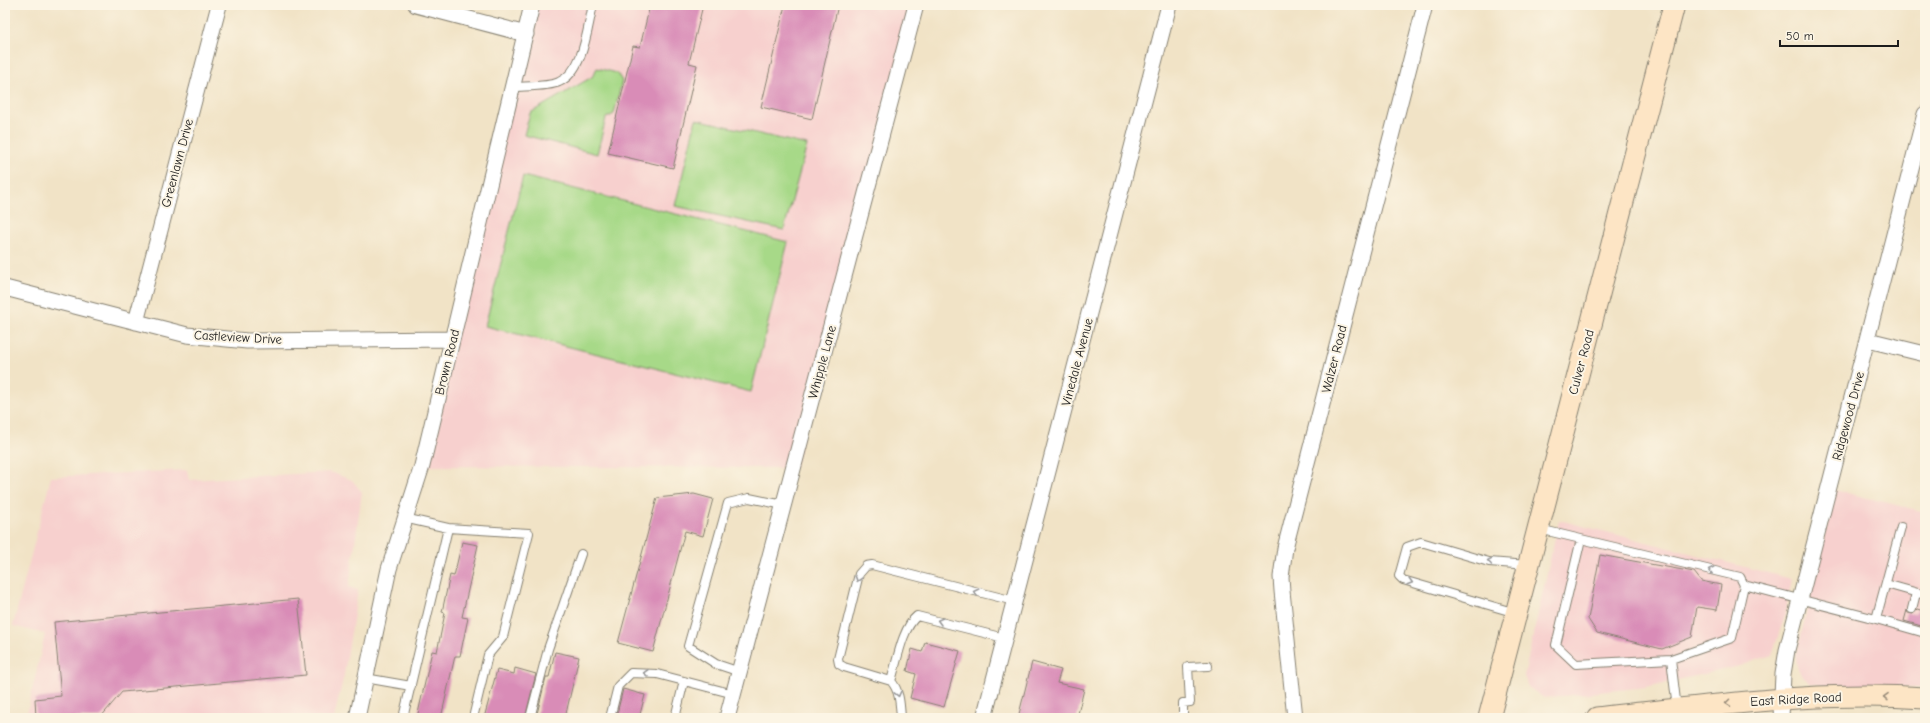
<svg xmlns="http://www.w3.org/2000/svg" width="1930" height="723" font-family="'Comic Neue',sans-serif">
<style>
.built{fill:#f7d0ce}
.green{fill:#a7d988;stroke:#627a52}
.building{fill:#d98cb7}
.lines{fill:none;stroke-linecap:round;stroke-linejoin:round}
.service-casing{stroke:#868071;stroke-width:10}
.minor-casing{stroke:#868071;stroke-width:17}
.secondary-casing{stroke:#868071;stroke-width:23}
.service{stroke:#fff;stroke-width:8}
.minor{stroke:#fff;stroke-width:15}
.secondary{stroke:#fde5c5;stroke-width:21}
.oneway{stroke:#999}
.oneway2{stroke:#988b79}
.labels{text-anchor:middle;dominant-baseline:central;stroke-width:4;stroke-linejoin:round;paint-order:stroke}
.street-label{font-size:13px;fill:#1c1c1c;stroke:#fcf5e5}
</style>
<rect width="100%" height="100%" fill="#fcf5e5"/>
<filter id="ink" filterUnits="userSpaceOnUse"><feTurbulence type="fractalNoise" baseFrequency=".025" numOctaves="2"/><feDisplacementMap in="SourceGraphic" scale="8" xChannelSelector="R" yChannelSelector="G"/><feConvolveMatrix kernelMatrix="1 2 1 2 8 2 1 2 1" color-interpolation-filters="sRGB"/></filter>
<filter id="wash" filterUnits="userSpaceOnUse"><feTurbulence type="fractalNoise" baseFrequency=".012" numOctaves="4" result="noise"/><feDisplacementMap in="SourceGraphic" scale="16" xChannelSelector="R" yChannelSelector="G"/><feGaussianBlur stdDeviation="0.9" result="paint"/><feColorMatrix in="noise" values="0 0 0 0 0 0 0 0 0 0 0 0 0 0 0 0 0 1.4 0 .05"/><feComposite in="paint" operator="in"/></filter>
<g filter="url(#wash)">
<rect width="100%" height="100%" fill="#f1e3c6"/>
<path class="built" d="M530 5H916L795 468 422 466Z
M187 470 189 480 330 472 352 480 362 492 349 587 358 590 344 675 334 718H26L45 634 13 626 51 477Z
M1835 490 1925 512V687L1824 686 1810 683 1801 675 1797 666 1796 657Z
M1559 520 1792 579 1785 615 1772 655 1736 667 1646 687 1544 698 1528 687 1524 676Z"/>
<path class="green" d="M597 68 617 73 622 81 614 114 606 118 597 154 524 135 530 113 592 77Z
M696 119 807 145 784 230 675 206Z
M523 176 788 242 751 392 485 326Z"/>
<g id="blocks">
<path class="building" d="M650 5H703L689 63 697 65 673 168 608 153 633 46 640 47Z
M785 5H838L812 119 761 107Z
M694 494 713 499 703 536 685 531 653 652 618 643 657 498Z
M462 542 478 545 462 617 468 618 460 656H455L441 718H417L432 651 437 652 445 613 442 612 450 575 454 576Z
M1600 555 1694 572 1701 581 1721 585 1717 610 1697 607 1692 637 1662 649 1597 633 1588 619Z
M298 599 306 675 122 692 100 718H36L35 699 61 696 54 622Z
M1918 609 1925 611V627L1904 621 1907 610 1908 613 1913 614Z
M925 642 960 651 944 707 910 698 916 674 907 671 912 649 922 652Z
M555 652 579 657 565 718H536L546 677H549Z
M1032 662 1061 670 1057 683 1084 689 1077 718H1018Z
M515 668 536 674 525 718H484L497 670 514 674Z
M623 689 645 695 639 718H616Z"/>
</g>
</g>
<g filter="url(#ink)">
<use href="#blocks" fill-opacity="0" stroke="#868071" stroke-width="1"/>
<g class="lines">
<defs>
<path id="service" d="M513 87C525 86 549 87 559 82 584 71 587 29 593 5
M404 518 448 528 529 533 503 637 488 655 473 718
M1539 529 1740 577 1744 585 1732 638 1671 659 1576 664 1556 645 1581 539
M1886 584 1925 595
M1744 585 1876 619 1901 527
M1912 609 1916 593
M1516 613 1403 580 1399 576 1407 547 1421 542 1489 562 1528 565
M1876 619 1925 633
M1671 659 1677 709
M740 672 716 664 688 646 728 503 749 498 784 505
M365 678 411 686
M891 681C897 662 902 628 917 616L1004 638
M403 718 448 528
M530 718 548 649 581 554
M610 718 618 686 631 673 657 674 734 694
M675 718 684 681
M901 718C900 705 900 691 891 681L844 667 839 664 838 659 859 574 866 566 872 565 1014 601
M1183 718V703L1190 702 1188 667 1208 666"/>
<path id="minor" d="M416 5 526 34
M5 288 187 335 247 341 452 339
M136 322 219 5
M1868 340 1925 354
M357 718 389 569 422 466 532 5
M727 718 916 5
M984 718 1169 5
M1295 718 1282 591 1281 577 1285 548 1425 5
M1781 718 1783 674 1787 650 1925 114"/>
<path id="secondary" d="M1489 718 1674 5
M1597 718C1624 714 1651 712 1679 709 1760 700 1843 692 1925 698"/>
</defs>
<use href="#service" class="service-casing"/>
<use href="#minor" class="minor-casing"/>
<use href="#secondary" class="secondary-casing"/>
<use href="#service" class="service"/>
<use href="#minor" class="minor"/>
<use href="#secondary" class="secondary"/>
</g>
<defs><path id="oneway-chevron" d="M-2-3.5L2.5 0L-2 3.5" fill="none" stroke-width="1.6" stroke-linecap="round" stroke-linejoin="round"/></defs>
<g class="oneway">
<use href="#oneway-chevron" transform="translate(1490 561) rotate(-170)"/>
<use href="#oneway-chevron" transform="translate(1711 570) rotate(-167)"/>
<use href="#oneway-chevron" transform="translate(858 579) rotate(107)"/>
<use href="#oneway-chevron" transform="translate(1410 582) rotate(17)"/>
<use href="#oneway-chevron" transform="translate(976 592) rotate(-166)"/>
<use href="#oneway-chevron" transform="translate(940 621) rotate(-165)"/>
<use href="#oneway-chevron" transform="translate(646 673) rotate(-179)"/>
<use href="#oneway-chevron" transform="translate(898 694) rotate(77)"/>
</g>
<g class="oneway2">
<use href="#oneway-chevron" transform="translate(1886 697) rotate(-179)"/>
<use href="#oneway-chevron" transform="translate(1728 703) rotate(173)"/>
</g>
</g>
<g class="labels">
<g class="street-label">
<text transform="translate(177 163) rotate(-75)">Greenlawn Drive</text>
<text transform="translate(238 337) rotate(3)">Castleview Drive</text>
<text transform="translate(1334 359) rotate(-76)">Walzer Road</text>
<text transform="translate(447 362) rotate(-76)">Brown Road</text>
<text transform="translate(822 362) rotate(-75)">Whipple Lane</text>
<text transform="translate(1077 362) rotate(-75)">Vinedale Avenue</text>
<text transform="translate(1581 362) rotate(-75)">Culver Road</text>
<text transform="translate(1848 416) rotate(-75)">Ridgewood Drive</text>
<text transform="translate(1796 699) rotate(-3)">East Ridge Road</text>
</g>
</g>
<rect width="1930" height="723" fill="none" stroke="#fcf5e5" stroke-width="20"/>
<path d="M1780 40v6h118v-6" fill="none" stroke="#1c1c1c" stroke-width="2"/>
<text x="1786" y="40" font-size="12" fill="#1c1c1c" stroke="#fcf5e5" stroke-width="3" paint-order="stroke">50 m</text>
</svg>
